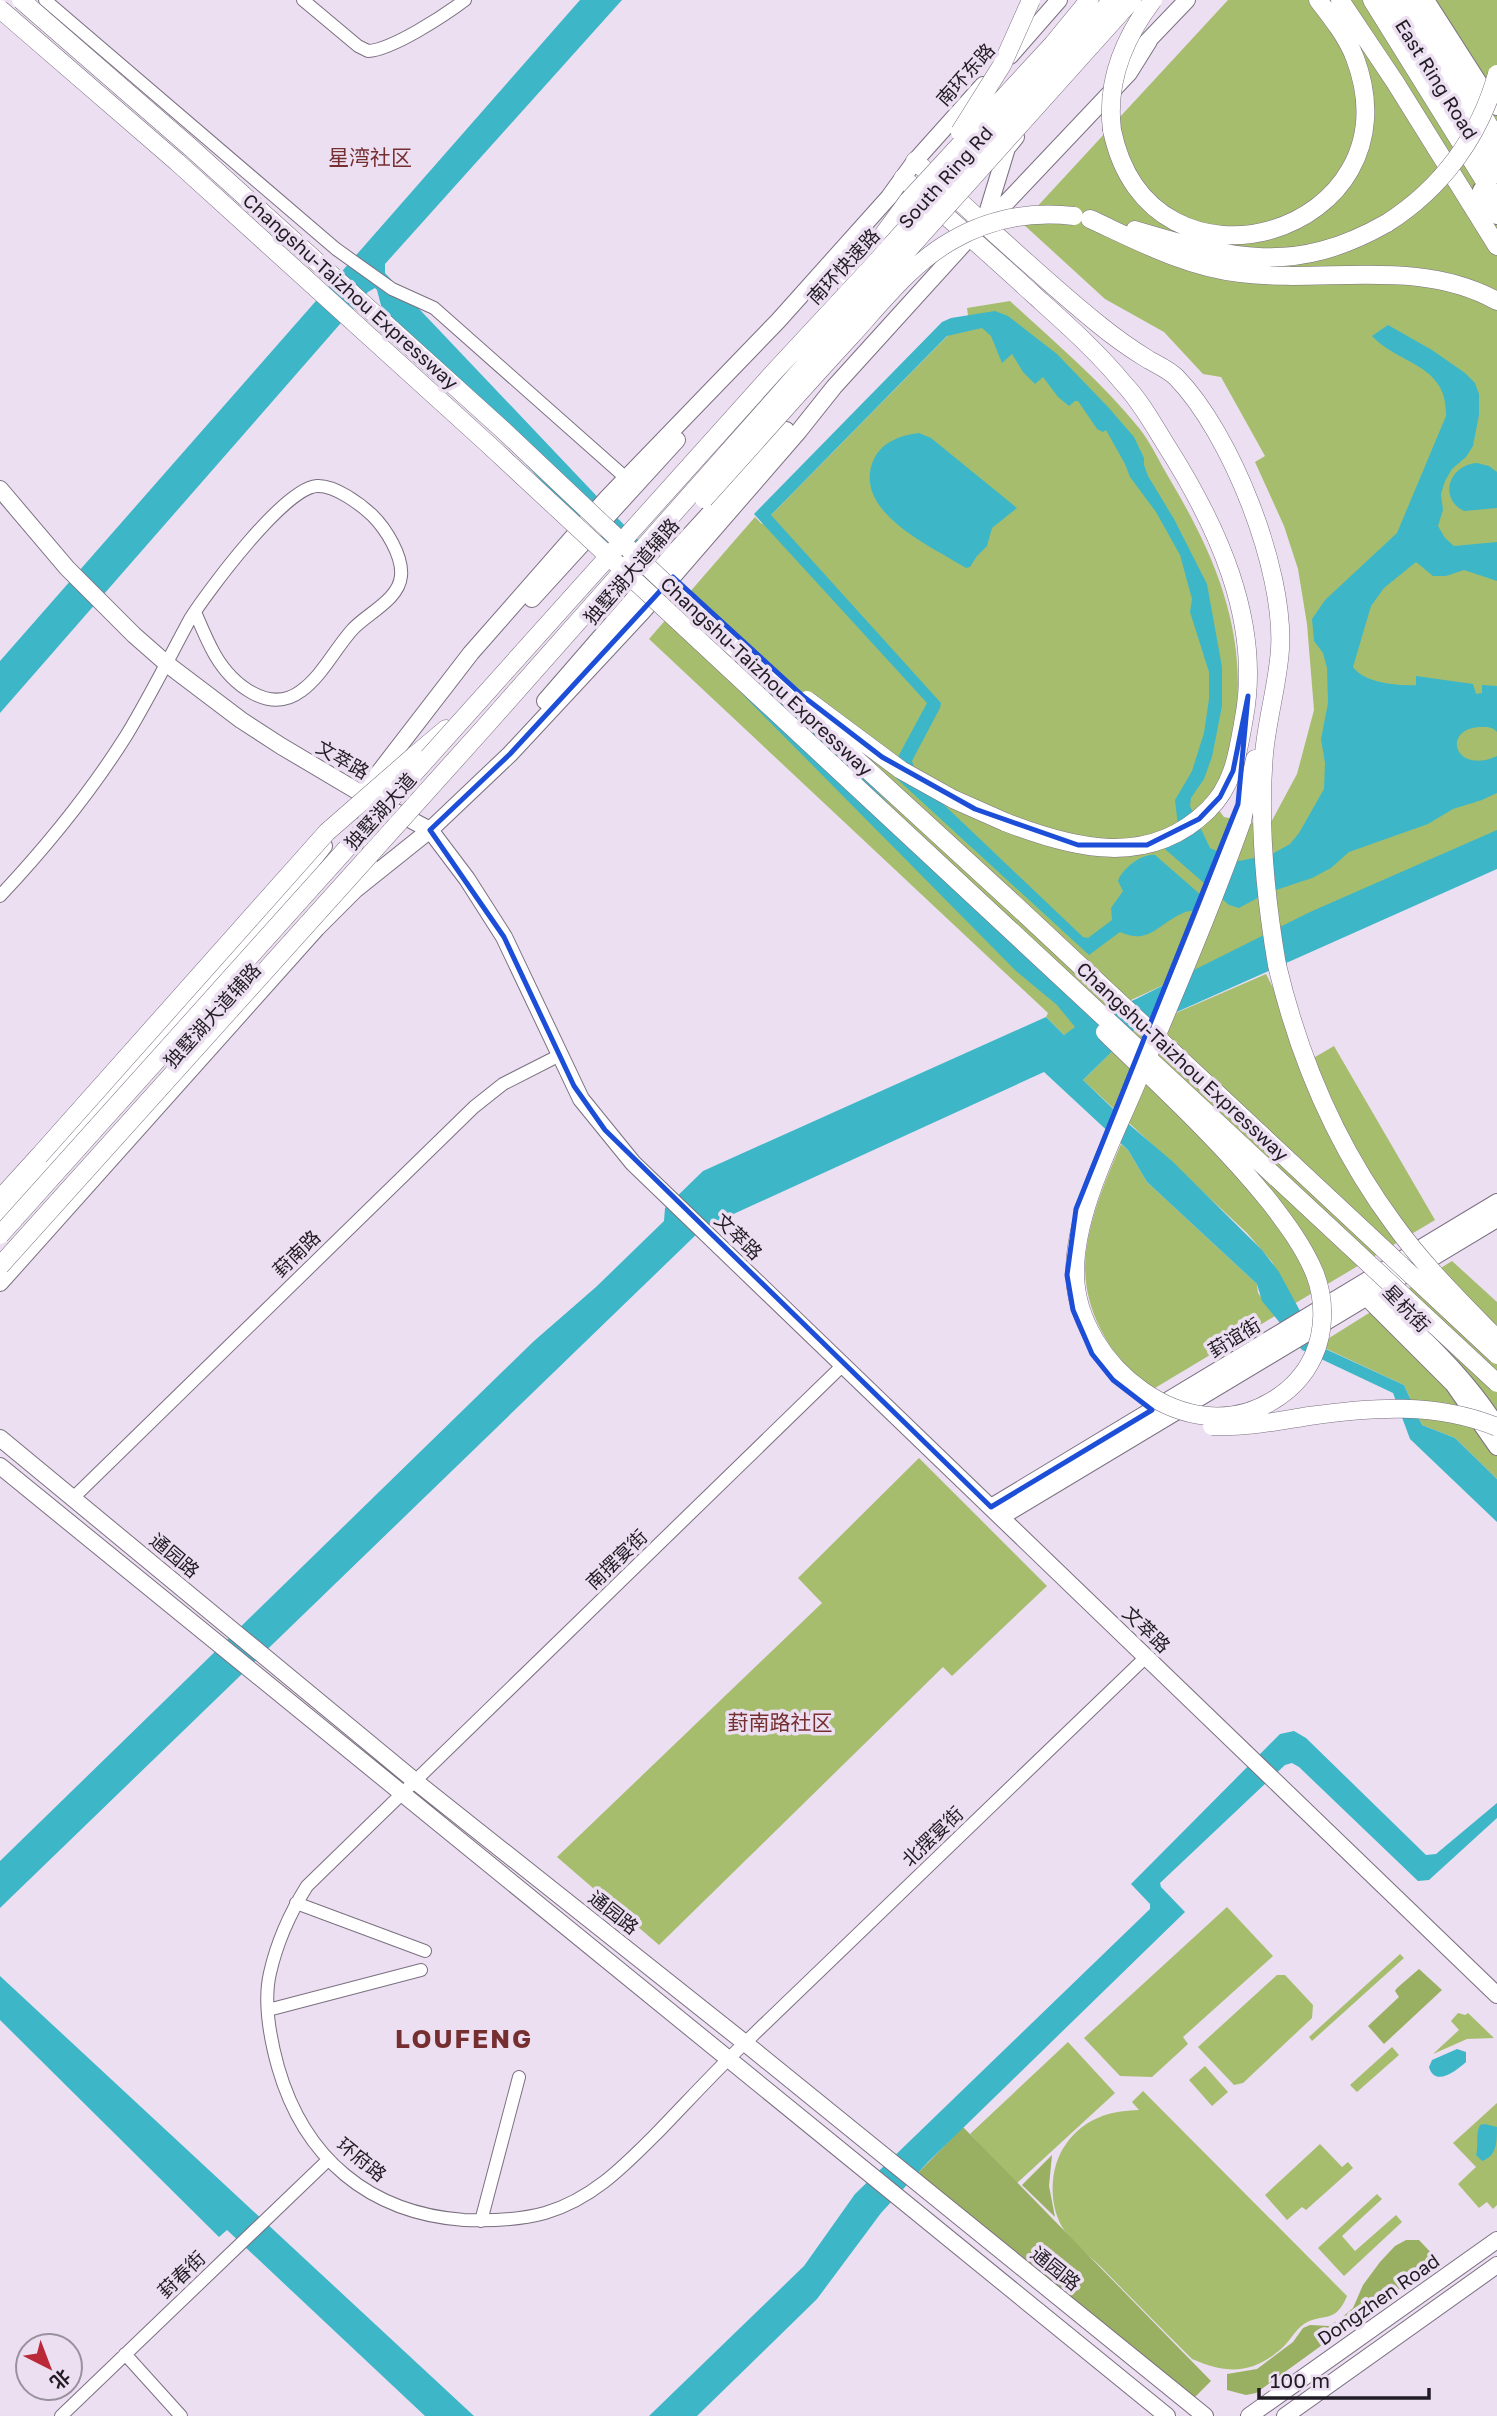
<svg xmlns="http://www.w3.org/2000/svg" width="1497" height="2416" font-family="'Golos Text','Noto Sans SC',sans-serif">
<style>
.green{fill:#a6bd6e}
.forest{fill:#99af61}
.water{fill:#3db7c8}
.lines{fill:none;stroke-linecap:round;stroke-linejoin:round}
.minor-casing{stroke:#7b7080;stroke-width:14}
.major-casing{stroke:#7b7080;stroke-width:18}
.highway-casing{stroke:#7b7080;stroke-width:19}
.minor{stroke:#fff;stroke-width:12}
.major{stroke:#fff;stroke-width:16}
.highway{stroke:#fff;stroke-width:18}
.highway-bridge-casing{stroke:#7b7080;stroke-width:19;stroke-linecap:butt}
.highway-bridge{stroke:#fff;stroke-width:18}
.marked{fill:none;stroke:#1d4ed8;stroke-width:5;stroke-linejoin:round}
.labels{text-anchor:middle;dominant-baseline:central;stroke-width:7;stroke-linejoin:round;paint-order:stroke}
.street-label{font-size:19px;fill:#211c23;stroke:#ebdff1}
.neighbourhood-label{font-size:21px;fill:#762f31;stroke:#ebdff1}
.district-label{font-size:26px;font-weight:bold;letter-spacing:2px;fill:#762f31;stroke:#ebdff1}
</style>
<rect width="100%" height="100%" fill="#ebdff1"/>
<path class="green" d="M1228 0H1497V831L1092 1018 1064 1035 1046 1017 1048 1013 649 639 755 517 762 524 771 515 968 315 967 308 1010 301C1054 342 1101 381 1139 428 1151 443 1159 461 1169 478 1212 550 1244 622 1237 708 1234 745 1235 767 1208 796L1224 817 1269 826 1297 774 1314 710 1307 624 1298 569 1284 526 1255 462 1265 456 1221 377 1203 374 1164 332 1105 299 1022 223Z
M1266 974 1310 1060 1334 1046 1435 1220 1294 1304 1272 1262 1247 1233 1083 1080 1132 1032Z
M1121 1144 1128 1150 1147 1182 1257 1284 1258 1293 1275 1316 1155 1388C1110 1363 1079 1304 1086 1252 1091 1214 1106 1179 1121 1144Z
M1452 1261 1497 1302V1479L1455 1438 1422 1425 1404 1385 1318 1345Z
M919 1458 1047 1586 952 1676 943 1667 659 1945 557 1857 822 1603 798 1578Z
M1227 1907 1273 1956 1183 2037 1188 2044 1152 2077 1120 2076 1084 2038Z
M1400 1954 1404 1958 1312 2041 1309 2037Z
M1277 1975H1285L1313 2005 1312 2018 1243 2083 1234 2085 1198 2047Z
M1458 2013 1465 2015 1468 2013 1494 2038 1467 2039 1433 2054 1459 2030 1451 2021Z
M1068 2042 1115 2093 1016 2184 970 2134Z
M1392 2047 1399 2055 1357 2092 1350 2085Z
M1205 2066 1228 2092 1212 2106 1189 2080Z
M1143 2091 1347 2296C1335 2325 1323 2312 1304 2324 1295 2330 1290 2341 1282 2348 1252 2375 1227 2374 1192 2359 1162 2329 1132 2299 1102 2268 1090 2256 1074 2244 1064 2230 1048 2206 1049 2167 1066 2144 1085 2118 1109 2111 1139 2110L1132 2102Z
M1497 2103V2205L1493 2209 1487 2202 1479 2208 1458 2184 1476 2167 1453 2143Z
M1320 2144 1342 2167 1348 2162 1353 2168 1306 2210 1302 2207 1287 2220 1265 2195Z
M1377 2194 1382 2199 1342 2236 1355 2251 1396 2215 1402 2222 1344 2276 1318 2248Z"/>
<path class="forest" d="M1419 1969 1442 1990 1384 2044 1368 2026 1399 1997 1395 1991 1397 1988Z
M963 2127 1211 2381 1192 2400 916 2175Z
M1052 2155 1049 2186 1055 2217 1022 2185Z
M1406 2240H1419L1435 2257 1434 2264 1256 2393 1246 2395 1227 2390V2374L1257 2369 1293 2342 1303 2328 1310 2325 1329 2326 1340 2319 1353 2308 1363 2285 1380 2262 1395 2246Z"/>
<path class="water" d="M580 0H622L385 264V273L1092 1018 1136 999 1310 912 1497 830V869L1132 1032 1083 1080 1131 1126 1172 1161 1262 1250 1279 1272 1319 1346 1404 1385 1422 1425 1455 1438 1497 1479V1522L1410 1439 1393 1393 1302 1350 1262 1301 1257 1284 1147 1182 1128 1150 1044 1072 703 1228 0 1908V1861L534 1341 596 1287 664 1221 665 1208 703 1171 1046 1017 1064 1035 1075 1027 1057 1005 1016 971 749 701 383 313 377 290 375 288 368 292 0 713V661Z
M995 311 1008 316 1057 354 1109 408 1134 437 1144 458V465L1148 476 1174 519 1207 584 1222 667V706L1212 757 1204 779 1191 798 1190 806 1210 848 1239 861 1272 854 1290 844 1299 833 1324 789 1325 763 1321 739 1328 703 1327 668 1323 653 1314 641 1312 619 1325 600 1397 533 1446 416C1448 364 1399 365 1372 336L1388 325 1432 350 1465 373 1475 383 1479 394V415L1473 446 1466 457 1452 469 1445 481 1441 494 1443 510 1438 526 1445 538 1454 546 1497 542V581L1464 570 1446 576H1433L1416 562 1384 588 1371 606 1353 667C1364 683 1398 686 1416 685V676L1473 684 1476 694 1482 693V685L1497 686V732C1492 727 1489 727 1482 727 1441 727 1453 776 1497 756V793L1482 800 1453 809 1428 824 1349 852 1331 868 1312 878 1267 893 1239 908 1229 905 1166 850 1164 846 1178 826 1175 800 1192 771 1204 733 1209 699V672L1190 612 1192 599 1180 555 1156 512 1130 477 1125 464 1106 430 1103 432 1097 429 1078 401H1075L1069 406 1058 397 1043 377 1035 384 1023 372 1012 354 1002 363 991 336 982 328 947 336 771 515 941 703 940 708 912 761 919 781 1083 937 1088 938 1112 920 1111 908 1123 891 1118 881C1122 869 1142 853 1155 855L1209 902 1203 910C1196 911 1187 910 1181 914 1156 926 1148 945 1120 932L1089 955 896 778 892 773V768L927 703 754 514 942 322 951 318Z
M919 433 931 438 1017 508 992 528 987 546 977 556 970 567 966 568C931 546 850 511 874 459 882 442 901 435 919 433Z
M1477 463 1489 466 1497 472V508L1464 511C1438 498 1449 465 1477 463Z
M1294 1731 1306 1738 1426 1855 1436 1854 1497 1803V1818L1429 1880 1418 1881 1299 1767 1292 1763 1285 1765 1160 1883 1161 1887 1185 1912 928 2162 881 2213 817 2299 697 2416H649L804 2266 855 2194 1150 1909V1904L1131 1884 1280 1734Z
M0 1976 474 2416H425L227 2230 219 2237 0 2020Z
M1457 2049 1466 2052V2062C1457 2070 1435 2088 1429 2067L1432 2060Z
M1485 2124 1497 2127C1497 2142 1497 2156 1482 2161L1476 2155C1479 2144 1475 2135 1480 2125Z"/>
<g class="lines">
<defs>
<path id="minor" d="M45 0 336 249 392 289 434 308 626 478
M303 0 358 46 368 51C392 50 445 15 465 0
M0 896C46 847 90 793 126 736 149 698 169 658 190 619 208 591 284 488 317 486 335 485 360 504 372 515 386 529 403 556 401 576 399 600 366 614 352 630 335 649 322 676 301 691 269 715 232 684 215 655 207 641 201 626 195 612
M843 1365 307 1886C290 1913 277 1942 270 1973 263 2003 270 2038 278 2067 304 2158 369 2213 464 2220 490 2221 519 2220 545 2213 593 2199 625 2165 659 2131 689 2100 718 2068 749 2039 881 1911 1014 1784 1146 1657
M73 1498 474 1107 503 1084 560 1055
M296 1903 425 1951
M268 2010 421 1970
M481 2221 519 2077
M125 2354 181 2416
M61 2416 328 2160"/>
<path id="major" d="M1400 0 1497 157
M1426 0 1483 89 1496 100 1497 107
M1141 48 1187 0
M1010 56 1059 0
M1481 190 1497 216
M985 220 1007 148 1016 137
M0 489 67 568 134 635 167 664 241 720 281 746 362 794 430 830 467 879 504 937 581 1099 633 1163 1497 1995
M532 599 677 440
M545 701 676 550 786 430
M362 794 372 845 369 860
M360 797 471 653 607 498 778 321 889 197 915 161 983 85
M0 1217 287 893 324 846
M0 1283 317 928 355 890 430 830 510 754 644 610 799 431 834 387 970 237 1005 204 1129 73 1149 41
M1369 1288 1377 1292C1420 1335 1465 1375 1497 1426
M1364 1290 1367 1298 1453 1384 1497 1447
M0 1438 415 1781 745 2043 1205 2416
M0 1466 1167 2416
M991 1507 1497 1202
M1001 1517 1497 1219
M1249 2416 1497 2240
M1285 2416 1497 2265"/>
<path id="highway" d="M1340 0 1395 82 1497 246
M1372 0 1497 201
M1389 0 1497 174
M1413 0 1497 139
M1112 130C1150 315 1421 234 1355 58 1347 37 1332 18 1318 0
M915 161C976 215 1034 272 1097 323 1114 337 1131 349 1149 360 1158 365 1169 370 1176 377 1231 433 1285 570 1280 649 1278 683 1267 719 1264 754 1258 825 1265 895 1277 965
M903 178C947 217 991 255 1034 295 1065 323 1097 351 1124 384 1141 402 1153 424 1166 445 1217 525 1262 621 1244 718 1238 752 1234 785 1208 810 1149 868 1074 849 1005 822
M1090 219C1138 241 1186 267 1240 273 1326 284 1418 257 1497 301
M1135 230C1232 259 1294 276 1387 223
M846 285 908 201
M414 756 446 729
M1242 821 1255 759
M0 1199 39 1156"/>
</defs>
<use href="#minor" class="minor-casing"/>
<use href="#major" class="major-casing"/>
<use href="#highway" class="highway-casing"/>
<use href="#minor" class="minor"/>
<use href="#major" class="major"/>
<use href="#highway" class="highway"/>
<defs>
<path id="highway-bridge" d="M21 0 189 146 503 430 702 618 1012 902 1497 1355
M0 9 177 162 489 445 1497 1383
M1112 130C1106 82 1124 38 1153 0
M960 132 1002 65 1031 0
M908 201 1053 44 1089 0
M1387 223C1442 188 1480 136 1497 74
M704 499C753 445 801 390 851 336 881 303 911 264 951 241 988 219 1030 211 1074 216
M807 700 901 770 953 799 1005 822
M1277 965C1299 1058 1337 1147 1394 1224 1424 1266 1461 1302 1497 1339
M1105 1032 1111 1038C1165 1090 1221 1142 1269 1201 1286 1223 1304 1247 1315 1274 1325 1300 1325 1331 1313 1357 1304 1376 1289 1391 1272 1401 1187 1453 1077 1364 1075 1275 1074 1210 1115 1136 1139 1077 1175 992 1211 908 1242 821
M39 1156 327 832 414 756
M0 1235 774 372 868 271 1112 0
M0 1266 482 730 837 329 1132 0
M1212 1426C1245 1428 1277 1421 1309 1416 1372 1407 1436 1402 1497 1427"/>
</defs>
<use href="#highway-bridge" class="highway-bridge-casing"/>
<use href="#highway-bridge" class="highway-bridge"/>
</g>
<path class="marked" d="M673 577 804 697 882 757 975 809 1078 845H1147L1199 819 1220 797 1233 771 1248 696 1238 804 1076 1209 1067 1275 1073 1310 1092 1354 1113 1380 1152 1410 991 1507 605 1130 574 1086 504 937 430 830 510 754Z"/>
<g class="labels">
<g class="street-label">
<text transform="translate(965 74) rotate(-48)">南环东路</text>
<text transform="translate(1437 79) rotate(58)">East Ring Road</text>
<text transform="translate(945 177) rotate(-48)">South Ring Rd</text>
<text transform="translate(843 266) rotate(-47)">南环快速路</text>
<text transform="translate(351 291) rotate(42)">Changshu-Taizhou Expressway</text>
<text transform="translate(631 571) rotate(-49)">独墅湖大道辅路</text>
<text transform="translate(767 676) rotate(43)">Changshu-Taizhou Expressway</text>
<text transform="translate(343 759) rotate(30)">文萃路</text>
<text transform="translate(380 811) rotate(-48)">独墅湖大道</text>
<text transform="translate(212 1015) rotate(-48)">独墅湖大道辅路</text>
<text transform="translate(1183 1061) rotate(43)">Changshu-Taizhou Expressway</text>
<text transform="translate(739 1236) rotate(44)">文萃路</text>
<text transform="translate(296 1253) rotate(-44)">葑南路</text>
<text transform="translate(1407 1308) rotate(46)">星杭街</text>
<text transform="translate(1234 1337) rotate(-31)">葑谊街</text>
<text transform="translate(175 1555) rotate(40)">通园路</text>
<text transform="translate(616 1559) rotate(-44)">南摆宴街</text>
<text transform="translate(1147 1629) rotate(44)">文萃路</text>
<text transform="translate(932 1836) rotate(-44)">北摆宴街</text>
<text transform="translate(614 1912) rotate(38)">通园路</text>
<text transform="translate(362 2159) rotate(39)">环府路</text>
<text transform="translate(1056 2268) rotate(39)">通园路</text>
<text transform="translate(181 2274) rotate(-44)">葑春街</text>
<text transform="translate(1378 2299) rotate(-35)">Dongzhen Road</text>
</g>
<g class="neighbourhood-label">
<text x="370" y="157">星湾社区</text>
<text x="780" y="1722">葑南路社区</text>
</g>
<g class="district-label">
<text x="464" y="2038">LOUFENG</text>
</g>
</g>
<g transform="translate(49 2367) rotate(138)"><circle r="33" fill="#ebdff1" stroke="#9a919f" stroke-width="2"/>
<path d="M0-5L12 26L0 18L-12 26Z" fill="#ba2937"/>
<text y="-10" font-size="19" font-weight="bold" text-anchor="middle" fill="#211c23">北</text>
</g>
<path d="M1259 2388v10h170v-10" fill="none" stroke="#211c23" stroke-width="3.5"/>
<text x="1270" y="2388" font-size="21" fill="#211c23" stroke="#ebdff1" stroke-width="5" paint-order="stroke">100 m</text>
</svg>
